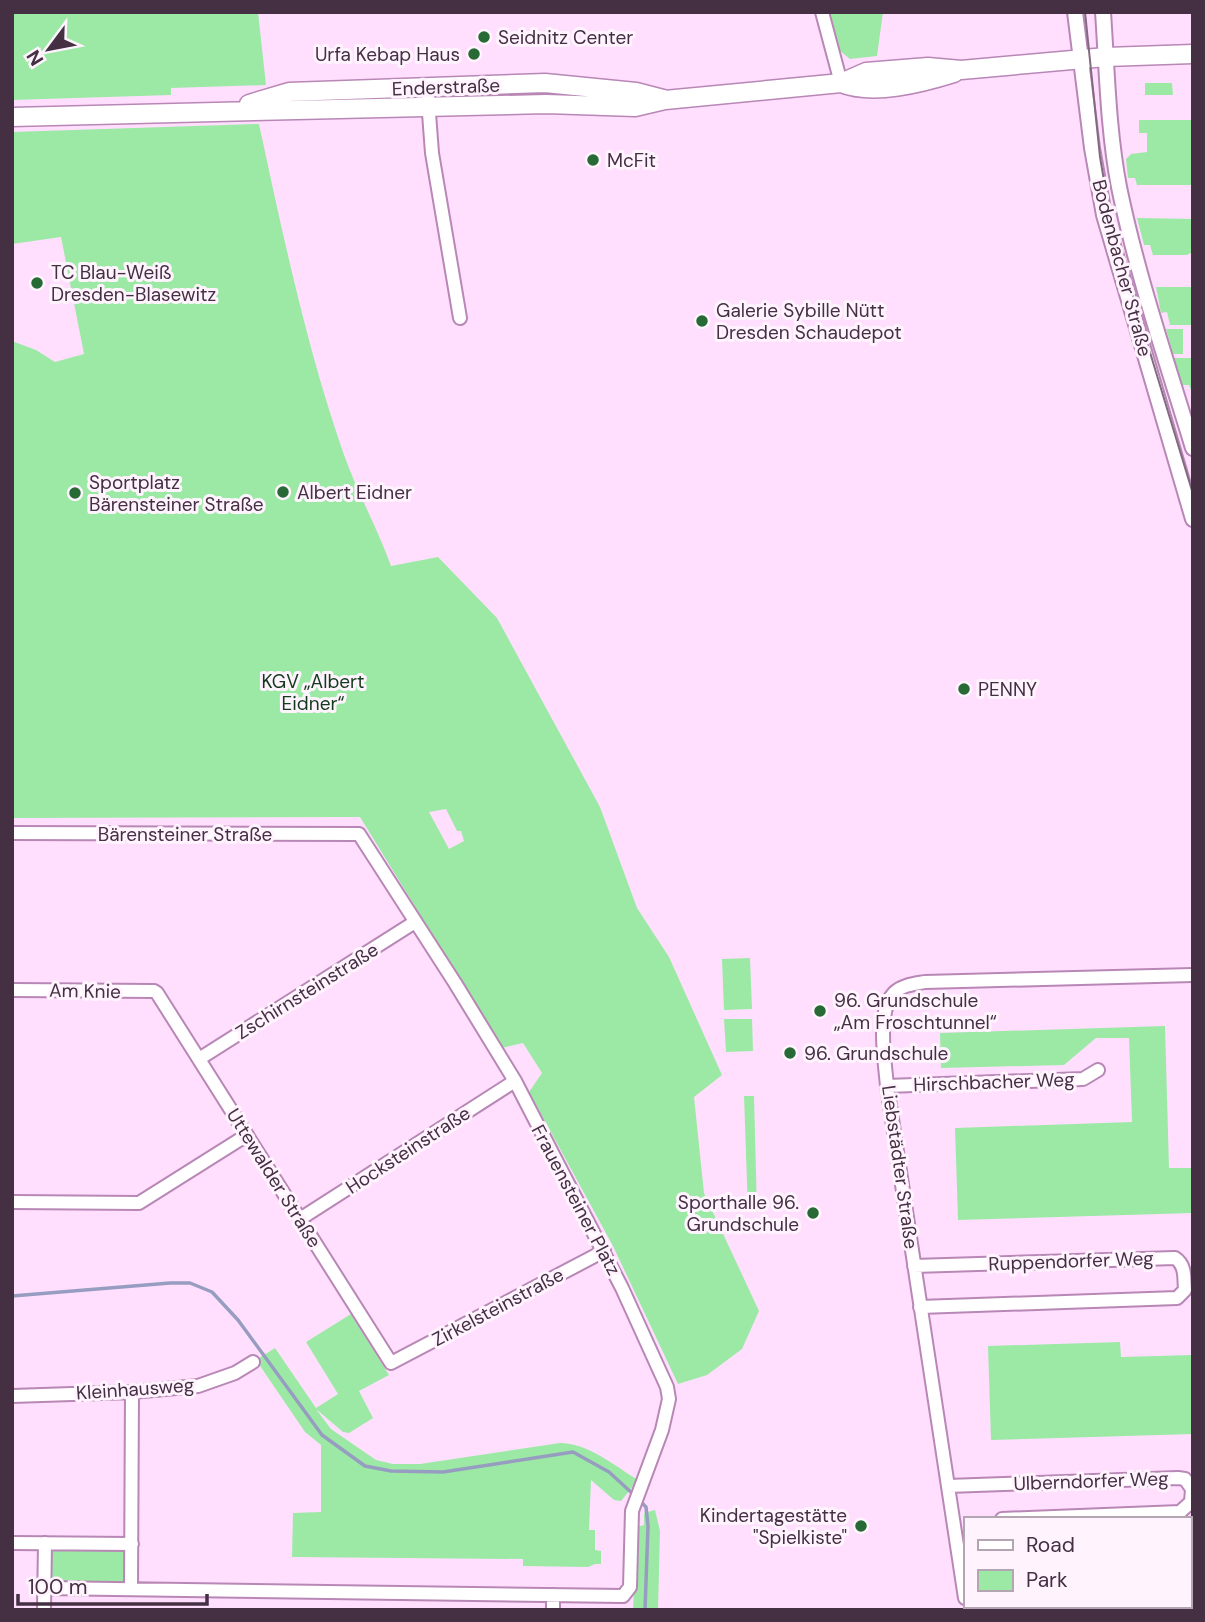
<svg xmlns="http://www.w3.org/2000/svg" width="1205" height="1622" font-family="'DM Sans',sans-serif">
<style>
.green{fill:#9ce9a6;fill-rule:evenodd}
.lines{fill:none;stroke-linecap:round;stroke-linejoin:round}
.stream{stroke:#979dc0;stroke-width:3.5}
.minor-casing{stroke:#b887b6;stroke-width:16}
.tertiary-casing{stroke:#b887b6;stroke-width:18}
.secondary-casing{stroke:#b887b6;stroke-width:21}
.minor{stroke:#fff;stroke-width:12}
.tertiary{stroke:#fff;stroke-width:14}
.secondary{stroke:#fff;stroke-width:18}
.tram{stroke:#826a81;stroke-width:2}
.poi-dot{fill:#276a35;stroke:#fff4fe;stroke-width:2.5}
.labels{text-anchor:middle;dominant-baseline:central;stroke-width:6;stroke-linejoin:round;paint-order:stroke}
.poi-label{font-size:19px;fill:#442f43;stroke:#fff4fe;text-anchor:start}
.street-label{font-size:19px;fill:#442f43;stroke:#fff4fe}
.park-label{font-size:19px;fill:#113b1a;stroke:#fff4fe}
</style>
<rect width="100%" height="100%" fill="#ffdffd"/>
<path class="green" d="M12 12H258L266 85 171 88V95L12 100Z
M830 12H883L877 56 850 59 840 51Z
M1145 83H1172L1173 95H1145Z
M1139 120H1193V185H1137L1135 178H1128L1126 159 1131 154 1147 152V133H1139Z
M259 124C283 235 306 345 343 452 356 490 377 527 391 566L438 557 497 618 600 807 637 908 669 957 722 1075 694 1097 704 1193 759 1311 742 1349 707 1375 678 1384 613 1246 529 1092 542 1073 523 1043 502 1048 360 817 12 818V341L36 350 55 362 84 354 61 237 12 244V132ZM446 809 457 831H461L464 841 449 849 429 812Z
M1137 218 1193 219V255L1190 253 1187 255H1153L1150 245H1144Z
M1156 287H1193V325H1170L1167 312 1161 313Z
M1166 329H1183V354H1173Z
M1174 358H1193V395L1189 385H1182Z
M750 958 752 1009 724 1010 722 959Z
M724 1019H752L753 1051 726 1052Z
M1165 1026 1169 1168H1193V1213L958 1220 955 1128 1132 1122 1129 1038H1096L1064 1065 941 1068 940 1033Z
M744 1096H754L757 1212H748Z
M351 1314 389 1375 359 1391 373 1418 349 1433 343 1432 316 1409 331 1429 376 1460 393 1464H420L560 1443C588 1443 615 1466 638 1480L621 1501 614 1500 591 1480 589 1530H595V1550L601 1551V1564H595L588 1567 523 1566V1559L292 1557 293 1513 321 1512V1445L305 1432 256 1360 275 1348 316 1408 338 1394 306 1342Z
M1120 1342 1121 1357 1193 1355V1434L991 1440 988 1346Z
M655 1510 660 1531 658 1610H633L637 1527 644 1525V1513Z
M55 1550H122L125 1554V1581L121 1583 56 1582 52 1579 51 1554Z
M1193 1570V1610H1023V1606H1189V1571Z"/>
<g class="lines">
<path class="stream" d="M12 1296 170 1283H190L212 1292 238 1320 322 1435 365 1466 391 1471 443 1472 573 1452 609 1472 633 1494
M638 1499 646 1507 648 1526 645 1610"/>
<defs>
<path id="minor" d="M822 12 841 83
M427 87 432 153 460 318
M12 833 359 834 455 983 515 1081 622 1288 667 1387 669 1399 662 1430 632 1511 630 1587 623 1596 44 1588
M12 990 154 991 157 993 391 1363 604 1251
M199 1059 415 922
M887 1086 1083 1079 1098 1070
M12 1202 139 1203 247 1135
M300 1219 515 1081
M914 1266 1175 1258C1186 1265 1184 1278 1185 1290L1177 1298 920 1307
M12 1396 132 1392 198 1386 235 1373 253 1362
M948 1486 1178 1478 1185 1479 1192 1489 1191 1502 1180 1512 1002 1519
M12 1543 132 1544
M131 1589 132 1392
M965 1598 887 1086C885 1062 876 1011 894 993 902 985 914 984 925 982L1193 975
M44 1610 45 1543
M553 1610V1595"/>
<path id="tertiary" d="M1075 12 1092 148 1104 215 1193 519
M1103 12C1107 70 1108 130 1119 187 1137 275 1167 362 1193 448"/>
<path id="secondary" d="M841 83C873 96 922 83 954 73
M249 104 289 92 545 83 636 92 663 99
M12 117 546 104 635 107 665 100 841 83 866 72 928 67 961 70 1106 57 1193 54"/>
</defs>
<use href="#minor" class="minor-casing"/>
<use href="#tertiary" class="tertiary-casing"/>
<use href="#secondary" class="secondary-casing"/>
<use href="#minor" class="minor"/>
<use href="#tertiary" class="tertiary"/>
<use href="#secondary" class="secondary"/>
<path class="tram" d="M1085 12 1100 157 1107 198 1135 303 1193 494"/>
</g>
<g class="poi-dot">
<circle cx="484" cy="37" r="7"/>
<circle cx="474" cy="54" r="7"/>
<circle cx="593" cy="160" r="7"/>
<circle cx="37" cy="283" r="7"/>
<circle cx="702" cy="321" r="7"/>
<circle cx="283" cy="492" r="7"/>
<circle cx="75" cy="493" r="7"/>
<circle cx="964" cy="689" r="7"/>
<circle cx="820" cy="1011" r="7"/>
<circle cx="790" cy="1053" r="7"/>
<circle cx="813" cy="1213" r="7"/>
<circle cx="861" cy="1526" r="7"/>
</g>
<g class="labels">
<g class="poi-label">
<text x="498" y="37">Seidnitz Center</text>
<text x="460" y="54" text-anchor="end">Urfa Kebap Haus</text>
<text x="607" y="160">McFit</text>
<text x="51" y="272">TC Blau-Weiß<tspan x="51" dy="22">Dresden-Blasewitz</tspan></text>
<text x="716" y="310">Galerie Sybille Nütt<tspan x="716" dy="22">Dresden Schaudepot</tspan></text>
<text x="89" y="482">Sportplatz<tspan x="89" dy="22">Bärensteiner Straße</tspan></text>
<text x="297" y="492">Albert Eidner</text>
<text x="978" y="689">PENNY</text>
<text x="834" y="1000">96. Grundschule<tspan x="834" dy="22">„Am Froschtunnel“</tspan></text>
<text x="804" y="1053">96. Grundschule</text>
<text x="799" y="1202" text-anchor="end">Sporthalle 96.<tspan x="799" dy="22">Grundschule</tspan></text>
<text x="847" y="1515" text-anchor="end">Kindertagestätte<tspan x="847" dy="22">"Spielkiste"</tspan></text>
</g>
<g class="street-label">
<text transform="translate(446 87) rotate(-2)">Enderstraße</text>
<text transform="translate(1122 268) rotate(75)">Bodenbacher Straße</text>
<text x="185" y="834">Bärensteiner Straße</text>
<text transform="translate(85 991) rotate(1)">Am Knie</text>
<text transform="translate(307 991) rotate(-32)">Zschirnsteinstraße</text>
<text transform="translate(994 1082) rotate(-2)">Hirschbacher Weg</text>
<text transform="translate(408 1150) rotate(-33)">Hocksteinstraße</text>
<text transform="translate(900 1167) rotate(82)">Liebstädter Straße</text>
<text transform="translate(274 1178) rotate(58)">Uttewalder Straße</text>
<text transform="translate(576 1200) rotate(62)">Frauensteiner Platz</text>
<text transform="translate(1071 1261) rotate(-2)">Ruppendorfer Weg</text>
<text transform="translate(498 1307) rotate(-28)">Zirkelsteinstraße</text>
<text transform="translate(135 1389) rotate(-4)">Kleinhausweg</text>
<text transform="translate(1091 1481) rotate(-2)">Ulberndorfer Weg</text>
</g>
<g class="park-label">
<text x="313" y="681">KGV „Albert<tspan x="313" dy="22">Eidner“</tspan></text>
</g>
</g>
<rect width="1205" height="1622" fill="none" stroke="#442f43" stroke-width="28"/>
<rect x="964" y="1517" width="228" height="91" fill="#fff4fe" stroke="#b4a5b3" stroke-width="2"/>
<rect x="978" y="1540" width="35" height="10" fill="#ffffff" stroke="#b4a5b3" stroke-width="2"/>
<text x="1026" y="1552" font-size="21" fill="#442f43">Road</text>
<rect x="978" y="1570" width="35" height="21" fill="#9ce9a6" stroke="#b4a5b3" stroke-width="2"/>
<text x="1026" y="1587" font-size="21" fill="#442f43">Park</text>
<g transform="translate(49 49) rotate(238)" stroke="#fff4fe" stroke-width="5" paint-order="stroke">
<path d="M0-5L12 26L0 18L-12 26Z" fill="#442f43"/>
<text y="-10" font-size="19" font-weight="bold" text-anchor="middle" fill="#442f43">N</text>
</g>
<path d="M18 1594v10h189v-10" fill="none" stroke="#442f43" stroke-width="3.5"/>
<text x="28" y="1594" font-size="21" fill="#442f43" stroke="#fff4fe" stroke-width="5" paint-order="stroke">100 m</text>
</svg>
